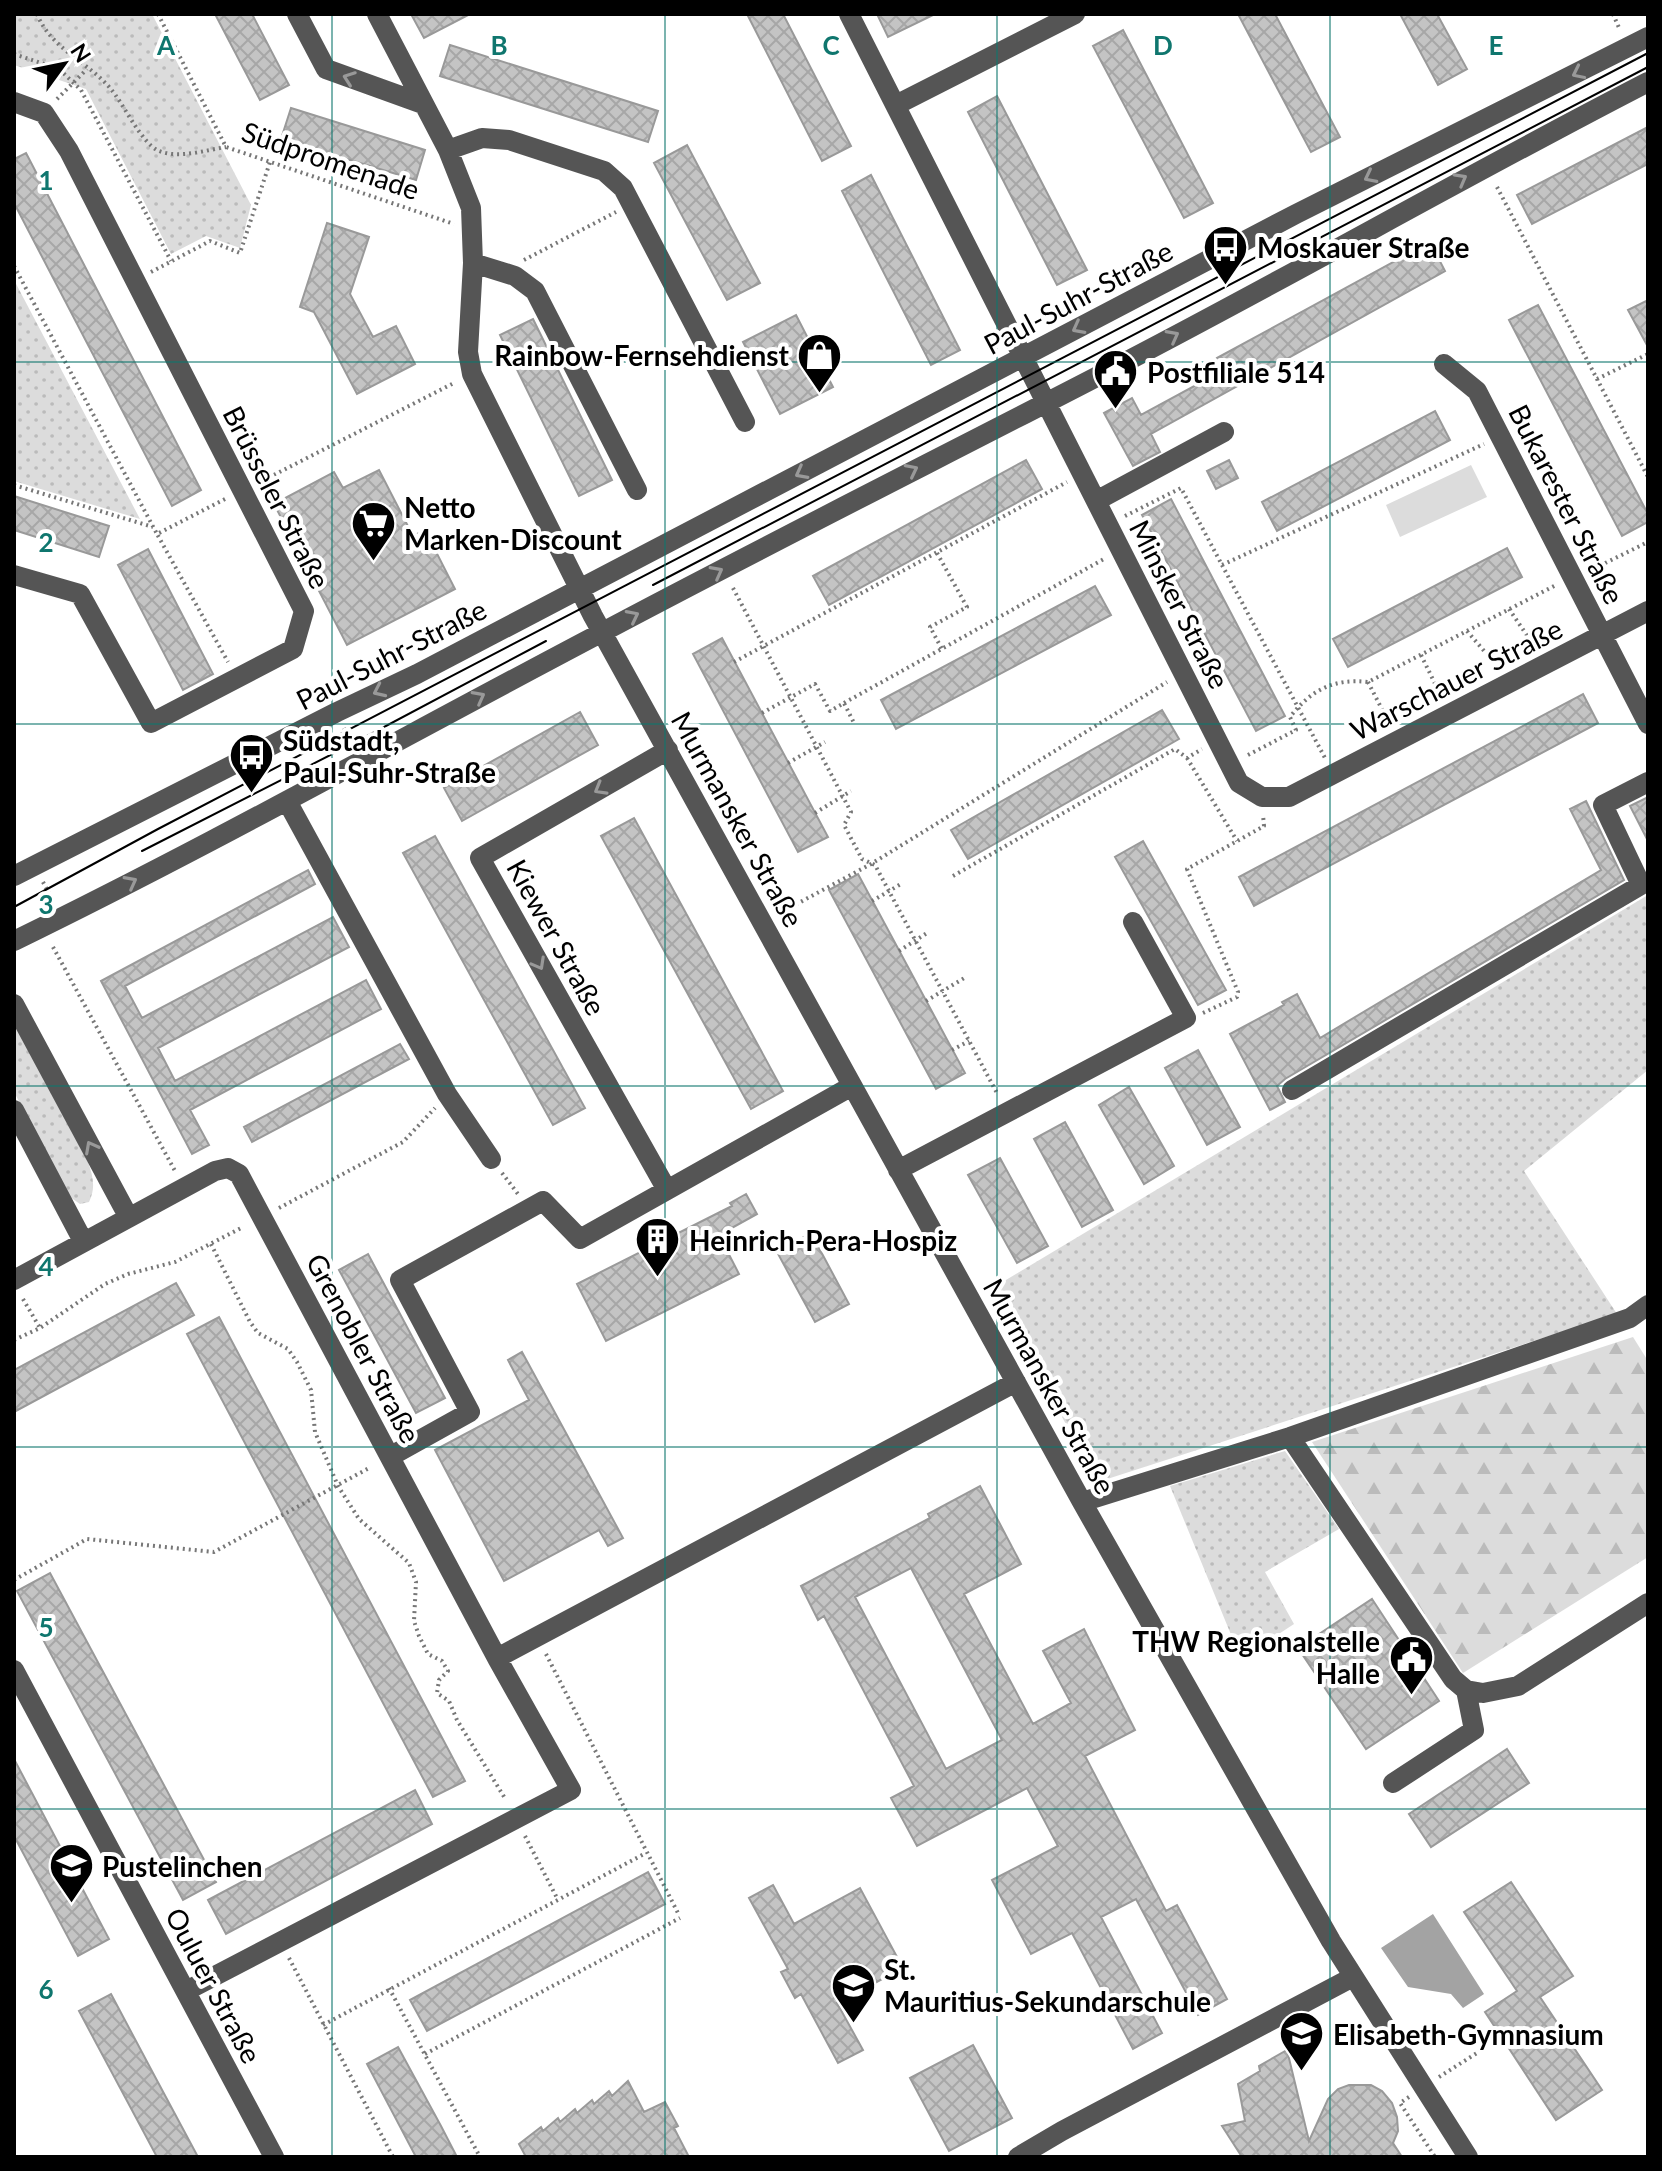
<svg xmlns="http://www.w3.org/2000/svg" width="1662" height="2171" font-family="Lato,sans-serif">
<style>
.grass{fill:url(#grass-dots)}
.forest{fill:url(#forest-firs)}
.park{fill:#dcdcdc}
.water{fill:#a3a3a3}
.building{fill:url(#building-cross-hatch);stroke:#999;stroke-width:2;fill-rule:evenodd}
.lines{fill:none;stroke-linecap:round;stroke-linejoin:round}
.path{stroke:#777;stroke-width:4;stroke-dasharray:2 4;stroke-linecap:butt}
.minor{stroke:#555;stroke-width:20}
.tram{stroke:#000;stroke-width:2}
.oneway{stroke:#999}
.grid{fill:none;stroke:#0f766e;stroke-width:2;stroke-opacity:0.55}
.labels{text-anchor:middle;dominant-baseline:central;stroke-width:8;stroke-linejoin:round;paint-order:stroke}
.street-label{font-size:28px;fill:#000;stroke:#fff}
.poi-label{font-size:28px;font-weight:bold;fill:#000;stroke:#fff;text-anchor:start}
.grid-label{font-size:26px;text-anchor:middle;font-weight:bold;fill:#0f766e;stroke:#fff;stroke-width:8;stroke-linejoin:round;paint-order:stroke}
</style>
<defs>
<pattern id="grass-dots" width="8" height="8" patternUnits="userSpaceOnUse" patternTransform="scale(2)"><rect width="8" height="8" fill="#dcdcdc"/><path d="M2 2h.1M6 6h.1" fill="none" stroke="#bbb" stroke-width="1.8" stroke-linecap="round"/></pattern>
<pattern id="forest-firs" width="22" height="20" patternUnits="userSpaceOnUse" patternTransform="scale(2)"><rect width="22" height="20" fill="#dcdcdc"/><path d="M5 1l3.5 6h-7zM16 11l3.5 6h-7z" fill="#bbb"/></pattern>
<pattern id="building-cross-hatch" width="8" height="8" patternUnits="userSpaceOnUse" patternTransform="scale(2)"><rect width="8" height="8" fill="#c4c4c4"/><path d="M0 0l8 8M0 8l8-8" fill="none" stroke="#a7a7a7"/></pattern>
</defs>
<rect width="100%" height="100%" fill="#fff"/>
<path class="grass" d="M14 14H152L251 205 240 248 206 236 171 254 86 89 14 65Z
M14 280 140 519 14 481Z
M1648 895V1070L1524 1171 1617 1314 1098 1482 991 1289Z
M14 1023 88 1162C93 1176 96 1188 89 1202L80 1204 70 1197 14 1092Z
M1285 1451 1339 1529 1265 1572 1294 1624 1241 1659 1170 1486Z"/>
<path class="forest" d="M1633 1337 1648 1361V1557L1463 1673 1312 1442Z"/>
<path class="park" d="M1471 465 1487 497 1400 537 1386 505Z"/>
<path class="water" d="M1433 1914 1484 1994 1463 2008 1451 1994 1408 1987 1381 1948Z"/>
<path class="building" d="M215 14H252L289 85 260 100Z
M411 14H470L424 38Z
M747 14H783L851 146 822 161Z
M877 14H935L888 37Z
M1238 14H1275L1340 137 1311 152Z
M1400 14H1437L1467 69 1438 85Z
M1123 30 1213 203 1184 218 1093 46Z
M450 45 658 111 648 142 440 76Z
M997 96 1087 270 1057 285 968 112Z
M291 108 425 150 416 180 281 139Z
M1648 127V164L1532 224 1517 195Z
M687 145 760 283 727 300 654 163Z
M26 153 201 490 172 506 14 203V159Z
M871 175 960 350 931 365 842 191Z
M327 223 369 237 350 294 373 337 396 326 415 364 357 394 314 312 300 307Z
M1430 242 1445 271 1151 434 1160 452 1133 466 1104 413 1132 398 1141 415 1224 370 1217 358Z
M1648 300V347L1628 310Z
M1538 305 1648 514V522L1622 536 1509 320Z
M796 315 833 387 780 414 743 342Z
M533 319 612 480 579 496 500 335Z
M1435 411 1450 440 1277 531 1262 502Z
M1026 460 1042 489 829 605 813 576Z
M1229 460 1238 478 1216 489 1207 471Z
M379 470 413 536 425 530 455 589 347 645 274 504 334 472 343 488Z
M14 496 109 526 99 557 14 530Z
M1171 499 1285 716 1256 731 1142 515Z
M1507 548 1522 577 1348 667 1333 639Z
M148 549 213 674 183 690 118 565Z
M1095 586 1111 615 896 729 881 700Z
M722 638 828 837 798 852 693 654Z
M1583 694 1598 723 1254 906 1239 877Z
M1162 710 1179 739 968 859 951 830Z
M580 712 598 745 462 821 444 788Z
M1648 797V841L1630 806Z
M1586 801 1624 880 1285 1079 1277 1086 1285 1102 1270 1110 1230 1034 1284 1005 1282 1002 1297 994 1320 1038 1601 870 1570 809Z
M634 818 783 1091 751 1109 601 836Z
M435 836 585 1108 553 1125 403 853Z
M1143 841 1226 990 1198 1005 1115 857Z
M308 870 315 884 125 986 142 1018 333 917 349 947 158 1048 175 1081 366 980 381 1009 190 1110 209 1145 192 1154 101 981Z
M858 874 965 1073 936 1089 829 890Z
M400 1044 409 1059 252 1142 244 1127Z
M1198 1050 1240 1127 1207 1145 1165 1068Z
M1129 1087 1174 1166 1144 1184 1099 1105Z
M1065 1122 1113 1210 1082 1227 1034 1139Z
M1000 1158 1048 1246 1017 1263 968 1175Z
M746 1194 757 1214 719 1235 739 1274 606 1341 577 1284 732 1206 730 1203Z
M811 1233 849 1304 815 1322 777 1252Z
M368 1254 445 1398 416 1413 339 1270Z
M176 1283 194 1315 14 1412V1370Z
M219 1317 465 1781 433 1797 187 1334Z
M522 1352 623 1538 608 1546 599 1530 504 1581 435 1450 529 1400 508 1360Z
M980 1486 1021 1564 964 1594 1033 1724 1071 1703 1043 1651 1084 1629 1135 1730 1085 1756 1166 1911 1177 1905 1227 1999 1198 2015 1136 1899 1101 1917 1162 2033 1133 2049 1072 1933 1031 1954 992 1880 1058 1846 1027 1788 917 1846 891 1798 914 1786 824 1616 818 1620 801 1586 930 1518 928 1514ZM911 1568 1002 1740 946 1769 855 1597Z
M50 1573 216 1882 183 1900 17 1591Z
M1372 1599 1439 1701 1366 1749 1298 1648Z
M1507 1749 1529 1783 1431 1847 1409 1814Z
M14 1759 109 1939 78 1956 14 1836Z
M415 1790 432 1824 226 1934 208 1900Z
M648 1872 665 1904 427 2031 410 2000Z
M1511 1882 1573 1976 1540 1997 1602 2090 1556 2120 1485 2012 1517 1991 1464 1912Z
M773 1885 794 1924 860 1888 903 1968 837 2003 863 2050 838 2063 801 1994 795 1998 781 1972 788 1969 749 1898Z
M111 1994 153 2073 198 2157H157L79 2011Z
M973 2045 1012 2118 949 2151 910 2078Z
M398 2047 441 2126 457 2157H416L367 2064Z
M1287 2050 1309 2141 1328 2099 1338 2089 1349 2085H1371L1382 2091 1392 2103 1397 2117 1398 2131 1393 2143 1402 2157H1242L1222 2126 1245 2121 1238 2084 1260 2071 1259 2066Z
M628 2081 644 2112 665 2102 678 2126 674 2128 689 2157H526L519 2144 541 2127 543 2131 558 2118 560 2122 575 2109 577 2113 592 2100 594 2104 609 2091 612 2096Z"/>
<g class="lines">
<path class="path" d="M37 14C51 49 87 61 110 88 124 104 141 143 159 151 179 159 206 150 226 147
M158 14 226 147 454 224
M1613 14 1620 30
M14 54 59 69 81 90 171 261
M57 99 87 69
M1497 187 1648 477
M524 260 616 212
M14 266 157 534
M151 272 210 241 240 253 270 162
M1597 379 1648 354
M258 483 454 383
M14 485 153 527
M225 499 157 534 228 662
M1125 516 1181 488 1222 565 1484 444
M937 553 967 607 930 627 942 649
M1222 565 1325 758
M1589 571 1648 542
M733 588 851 812 844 825 862 859 875 865 998 1095
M1509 609 1535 647
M1467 631 1497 666
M1421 655 1441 696
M734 662 1067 482
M1368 682 1389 723
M844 703 1104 559
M762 713 815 684 830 711 844 703 854 723
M344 728 353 746
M1248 755 1296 730 1290 717C1311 690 1334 678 1368 682L1556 585
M1187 758 1237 841
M788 763 825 742
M815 813 851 791
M953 876 1175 749 1187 758 1202 749
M43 882 52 899
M872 901 901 884
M780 913 871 864 1167 682
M53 947 175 1171
M899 951 927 933
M926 1001 966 977
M1203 1013 1237 997 1238 992 1187 869 1264 826 1263 815
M952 1050 969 1041
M502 1173 518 1194
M279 1208 403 1142 435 1108
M211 1244 250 1322 258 1333 288 1349 297 1362 311 1390 315 1432 338 1486 359 1519 409 1563 416 1582 414 1621 419 1636 428 1654 442 1661 448 1671 439 1680 437 1693 449 1701 457 1720 506 1800
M23 1299 40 1328
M14 1340 40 1328 105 1284 128 1274 175 1262 243 1227
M14 1580 87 1539 214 1552 371 1467
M546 1654 679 1915
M525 1836 557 1898
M289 1958 393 2157
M389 1988 480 2157
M323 2025 646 1853
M425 2054 680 1918
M1439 2077 1488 2046
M1409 2097 1400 2103 1435 2157"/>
<path class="minor" d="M297 14 326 69 423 104
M377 14 448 150 471 208 473 263 468 352 472 374 593 616 1082 1502 1331 1941 1468 2157
M849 14 1239 783 1262 797H1289L1648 611
M14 102 44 113 69 151 304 611 293 649 151 723 80 594 14 575
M896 105 1075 14
M448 150 482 138 509 140 604 171 623 188 745 422
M473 263 515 276 535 291 637 490
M1444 364 1477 391 1648 724
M1096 501 1224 432
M287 801 447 1094 491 1159
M14 876 337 712 417 674 1296 214 1648 37
M14 941C211 845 403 737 597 635 766 545 938 459 1108 371 1290 277 1467 175 1648 82
M14 1004 128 1216
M1292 1090 1641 885 1603 805 1648 782
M14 1110 83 1241
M898 1170 1186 1018 1133 922
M667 1190 480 858 668 750
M14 1280 215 1171 228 1168 239 1174 497 1658
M1290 1437 1453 1679 1466 1690 1483 1693 1518 1686 1648 1603
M391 1456 470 1412 400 1280 543 1201 580 1239 852 1086
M1082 1502 1290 1437 1630 1318 1648 1305
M14 1670 274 2157
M1393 1783 1474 1730 1466 1690
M186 1991 571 1790 497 1658 1016 1382
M1018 2157 1062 2131 1353 1977"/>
<path class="tram" d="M653 585 1648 67
M142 851 352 744 546 641
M14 907 158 829 1648 53"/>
</g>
<defs><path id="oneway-chevron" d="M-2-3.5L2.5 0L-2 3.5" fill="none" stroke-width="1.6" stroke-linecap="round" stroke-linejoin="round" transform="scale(2)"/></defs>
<g class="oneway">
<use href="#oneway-chevron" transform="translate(1578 73) rotate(154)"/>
<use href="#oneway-chevron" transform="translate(349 78) rotate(-160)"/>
<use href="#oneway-chevron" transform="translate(1370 177) rotate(153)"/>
<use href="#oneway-chevron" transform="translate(1461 179) rotate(-29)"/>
<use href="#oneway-chevron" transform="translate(1078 328) rotate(152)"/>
<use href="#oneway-chevron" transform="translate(1173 336) rotate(-28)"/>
<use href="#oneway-chevron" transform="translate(912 470) rotate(-27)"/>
<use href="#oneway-chevron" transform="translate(801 473) rotate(152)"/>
<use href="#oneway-chevron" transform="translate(717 572) rotate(-28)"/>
<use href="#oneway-chevron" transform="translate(633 616) rotate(-27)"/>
<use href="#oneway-chevron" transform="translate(379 691) rotate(155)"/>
<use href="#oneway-chevron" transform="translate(479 697) rotate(-28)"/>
<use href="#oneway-chevron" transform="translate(600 789) rotate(150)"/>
<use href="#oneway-chevron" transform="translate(131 882) rotate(-28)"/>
<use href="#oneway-chevron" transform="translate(539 964) rotate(61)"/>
<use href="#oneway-chevron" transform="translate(91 1147) rotate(-118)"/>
</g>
<path class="grid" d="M332 14V2157M665 14V2157M997 14V2157M1330 14V2157M14 362H1648M14 724H1648M14 1086H1648M14 1447H1648M14 1809H1648"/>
<defs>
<symbol id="bus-pin" viewBox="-11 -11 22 30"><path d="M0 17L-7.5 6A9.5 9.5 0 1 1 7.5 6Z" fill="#000" stroke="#fff"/><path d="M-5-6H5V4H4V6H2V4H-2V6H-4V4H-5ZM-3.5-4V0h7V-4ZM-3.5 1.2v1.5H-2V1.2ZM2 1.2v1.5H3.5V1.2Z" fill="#fff"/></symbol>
<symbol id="shop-pin" viewBox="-11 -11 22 30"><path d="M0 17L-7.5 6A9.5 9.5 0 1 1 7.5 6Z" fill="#000" stroke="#fff"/><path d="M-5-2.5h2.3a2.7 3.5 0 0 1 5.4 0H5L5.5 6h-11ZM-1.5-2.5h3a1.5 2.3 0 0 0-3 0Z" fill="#fff"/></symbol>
<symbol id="civic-pin" viewBox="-11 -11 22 30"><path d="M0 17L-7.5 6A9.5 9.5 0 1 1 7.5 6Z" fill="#000" stroke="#fff"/><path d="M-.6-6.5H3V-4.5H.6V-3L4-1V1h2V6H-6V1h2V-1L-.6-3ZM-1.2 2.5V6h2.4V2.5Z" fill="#fff"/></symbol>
<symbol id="supermarket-pin" viewBox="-11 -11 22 30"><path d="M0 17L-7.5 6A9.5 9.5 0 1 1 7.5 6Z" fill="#000" stroke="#fff"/><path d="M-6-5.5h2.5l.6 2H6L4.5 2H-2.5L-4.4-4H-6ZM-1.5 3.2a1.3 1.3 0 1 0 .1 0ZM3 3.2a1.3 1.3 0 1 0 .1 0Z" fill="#fff"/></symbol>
<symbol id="building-pin" viewBox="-11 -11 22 30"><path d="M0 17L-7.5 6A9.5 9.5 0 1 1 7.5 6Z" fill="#000" stroke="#fff"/><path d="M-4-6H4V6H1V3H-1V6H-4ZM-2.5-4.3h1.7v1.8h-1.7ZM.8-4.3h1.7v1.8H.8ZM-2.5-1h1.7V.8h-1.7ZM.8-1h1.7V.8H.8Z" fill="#fff"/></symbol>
<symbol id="school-pin" viewBox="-11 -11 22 30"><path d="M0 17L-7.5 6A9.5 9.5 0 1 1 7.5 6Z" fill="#000" stroke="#fff"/><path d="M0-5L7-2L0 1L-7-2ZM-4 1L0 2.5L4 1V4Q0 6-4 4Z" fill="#fff"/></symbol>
</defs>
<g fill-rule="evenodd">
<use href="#bus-pin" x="1200" y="222" width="51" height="69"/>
<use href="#shop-pin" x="794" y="330" width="51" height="69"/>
<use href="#civic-pin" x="1090" y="346" width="51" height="69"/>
<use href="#supermarket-pin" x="348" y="498" width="51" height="69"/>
<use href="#bus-pin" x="226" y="730" width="51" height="69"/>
<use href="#building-pin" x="632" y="1214" width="51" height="69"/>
<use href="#civic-pin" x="1386" y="1632" width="51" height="69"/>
<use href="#school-pin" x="46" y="1840" width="51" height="69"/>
<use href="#school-pin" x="828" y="1960" width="51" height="69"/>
<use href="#school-pin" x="1276" y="2008" width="51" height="69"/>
</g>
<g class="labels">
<g class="street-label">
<text transform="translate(331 160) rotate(19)">Südpromenade</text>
<text transform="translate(1078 297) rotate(-28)">Paul-Suhr-Straße</text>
<text transform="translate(277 497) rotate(63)">Brüsseler Straße</text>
<text transform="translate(1567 504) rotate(63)">Bukarester Straße</text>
<text transform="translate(1180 604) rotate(63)">Minsker Straße</text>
<text transform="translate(391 654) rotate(-27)">Paul-Suhr-Straße</text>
<text transform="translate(1456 679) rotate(-27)">Warschauer Straße</text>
<text transform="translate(738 819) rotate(61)">Murmansker Straße</text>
<text transform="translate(557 937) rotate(61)">Kiewer Straße</text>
<text transform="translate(364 1348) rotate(62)">Grenobler Straße</text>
<text transform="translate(1050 1386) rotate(61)">Murmansker Straße</text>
<text transform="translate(214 1985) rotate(62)">Ouluer Straße</text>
</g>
<g class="poi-label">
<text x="1257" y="247">Moskauer Straße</text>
<text x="789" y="355" text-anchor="end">Rainbow-Fernsehdienst</text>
<text x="1147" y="372">Postfiliale 514</text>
<text x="404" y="507">Netto<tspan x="404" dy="32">Marken-Discount</tspan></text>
<text x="283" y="740">Südstadt,<tspan x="283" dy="32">Paul-Suhr-Straße</tspan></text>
<text x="689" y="1240">Heinrich-Pera-Hospiz</text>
<text x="1380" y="1641" text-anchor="end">THW Regionalstelle<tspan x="1380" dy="32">Halle</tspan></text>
<text x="102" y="1866">Pustelinchen</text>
<text x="884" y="1969">St.<tspan x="884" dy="32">Mauritius-Sekundarschule</tspan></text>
<text x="1333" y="2034">Elisabeth-Gymnasium</text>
</g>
</g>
<g class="grid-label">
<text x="166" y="55">A</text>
<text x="499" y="55">B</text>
<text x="831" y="55">C</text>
<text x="1163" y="55">D</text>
<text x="1496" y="55">E</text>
<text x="46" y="190">1</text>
<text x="46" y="552">2</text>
<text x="46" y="914">3</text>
<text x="46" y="1276">4</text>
<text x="46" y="1637">5</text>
<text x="46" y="1999">6</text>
</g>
<rect width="1662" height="2171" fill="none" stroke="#000000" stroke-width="32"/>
<g transform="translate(64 64) rotate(57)" stroke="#ffffff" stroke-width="6" paint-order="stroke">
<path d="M0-6L14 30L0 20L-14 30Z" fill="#000000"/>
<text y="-12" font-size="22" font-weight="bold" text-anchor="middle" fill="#000000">N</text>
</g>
</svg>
